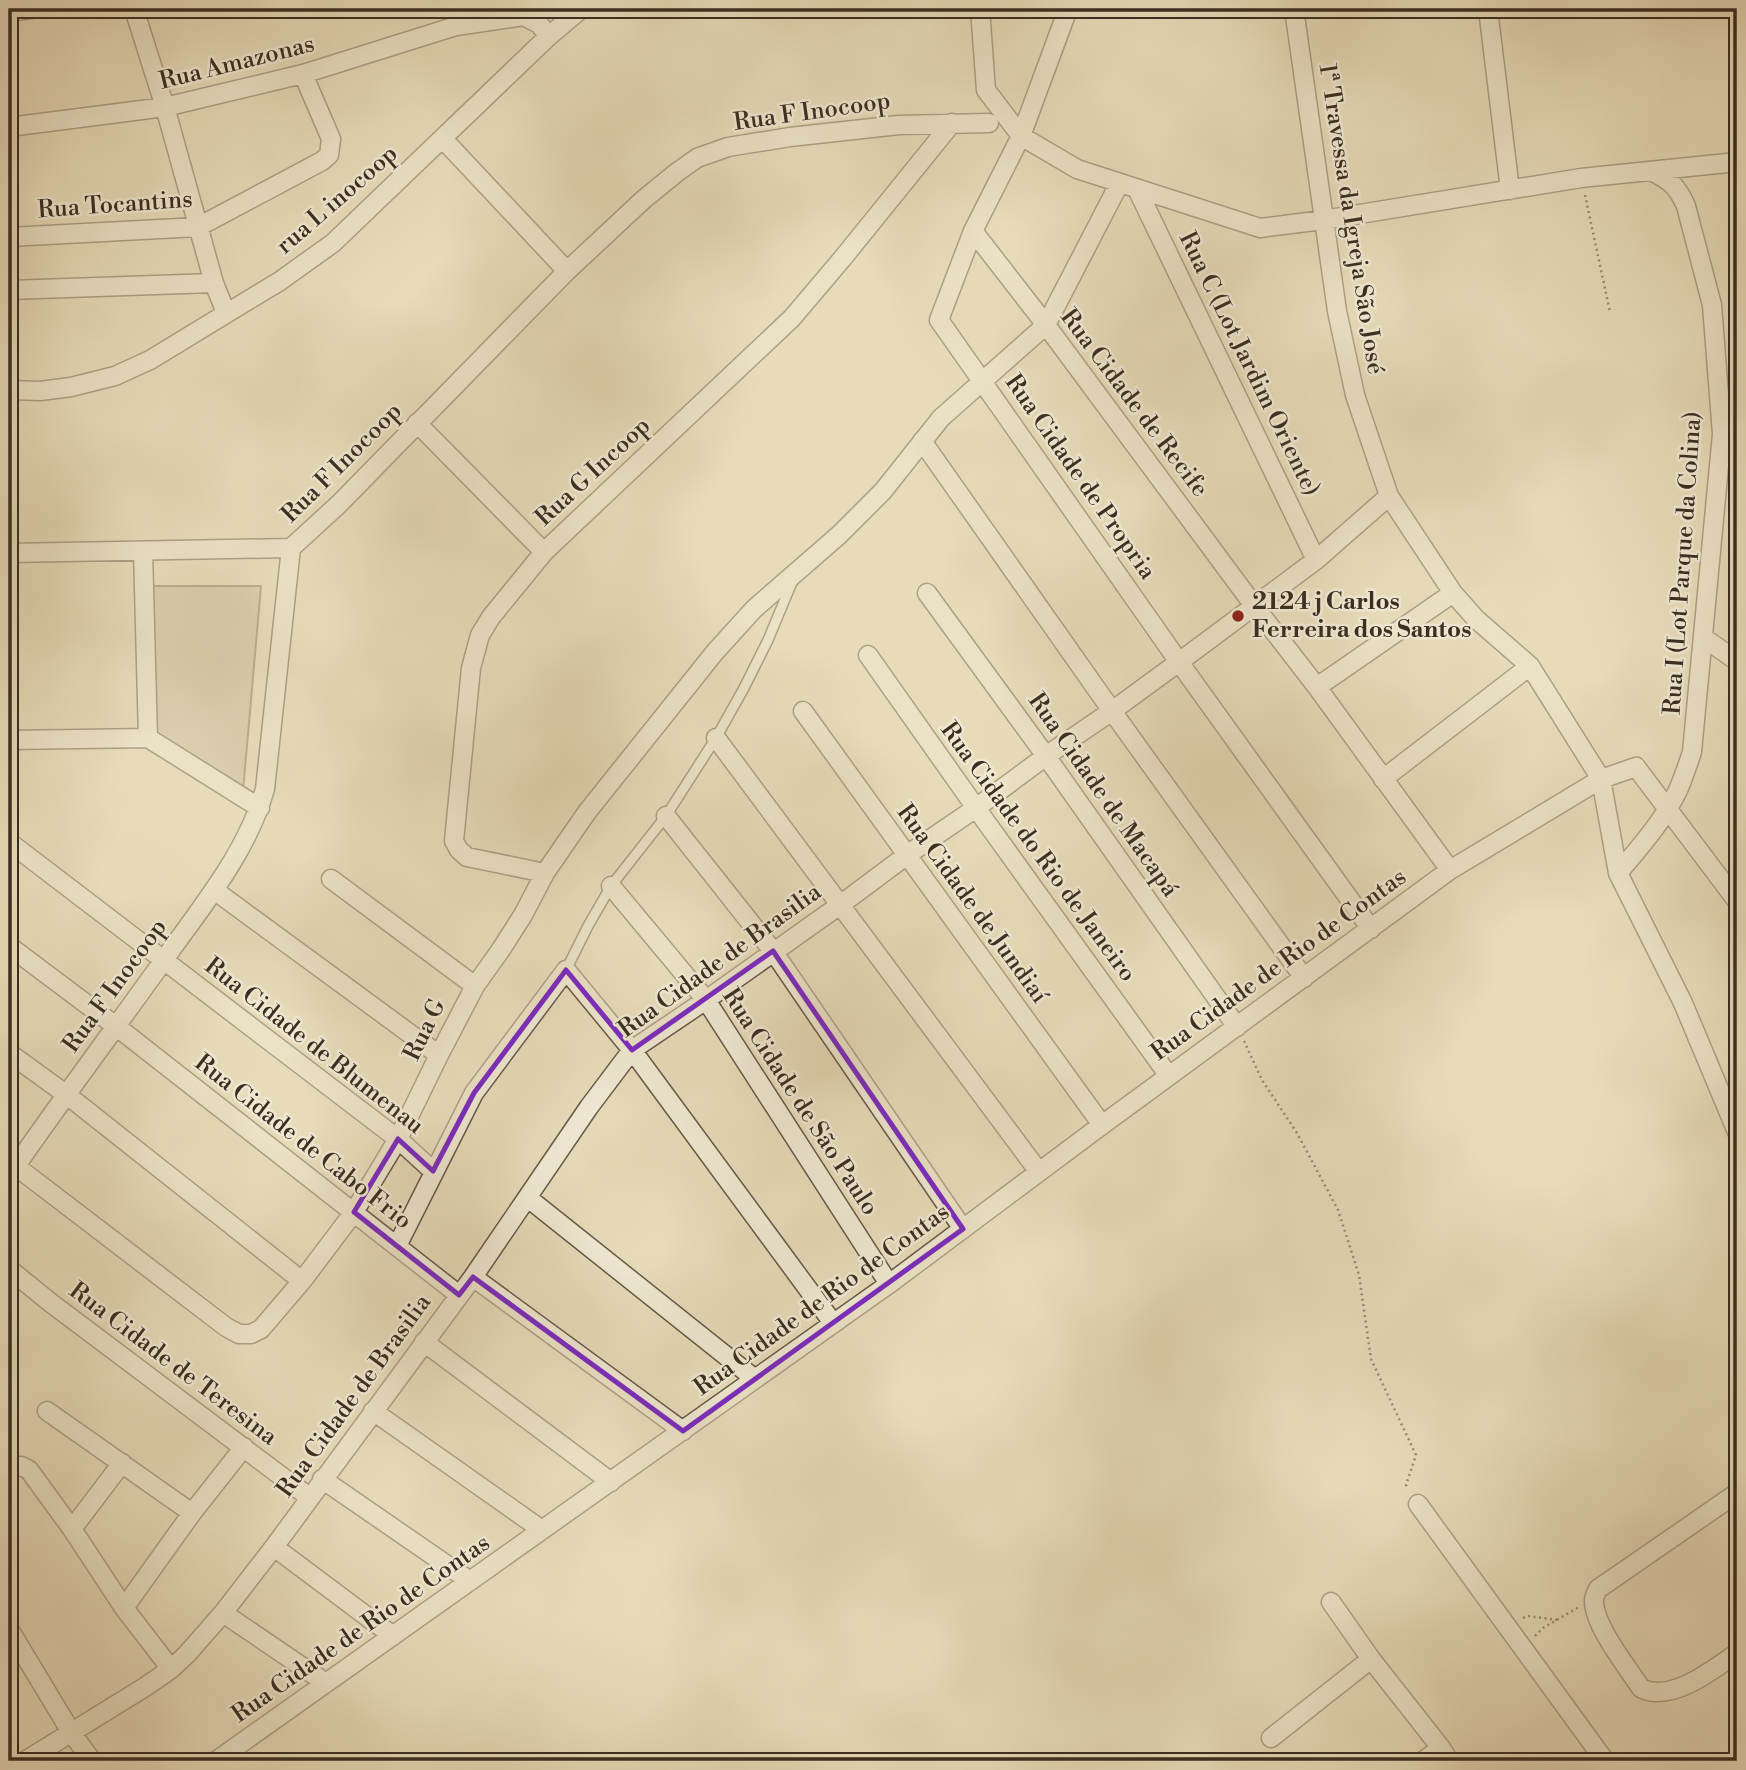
<svg xmlns="http://www.w3.org/2000/svg" width="1746" height="1770" font-family="'Libre Bodoni',serif">
<style>
.green{fill:#cabe9f;stroke:#827660;stroke-width:2}
.lines{fill:none;stroke-linecap:round;stroke-linejoin:round}
.lane-casing{stroke:#665947;stroke-width:12}
.street-casing{stroke:#665947;stroke-width:21}
.path{stroke:#3b2e21;stroke-width:2.5;stroke-dasharray:2 3.5;stroke-linecap:butt}
.lane{stroke:#efe8d2;stroke-width:9}
.street{stroke:#efe8d2;stroke-width:18}
.marked{fill:none;stroke:#7b2cbf;stroke-width:5;stroke-linejoin:round}
.poi-dot{fill:#8f2418;stroke:#efe8d2;stroke-width:2.5}
.labels{text-anchor:middle;dominant-baseline:central;stroke-width:5;stroke-linejoin:round;paint-order:stroke}
.street-label{font-size:24px;fill:#3b2e21;stroke:#efe8d2}
.poi-label{font-size:24px;font-weight:bold;fill:#3b2e21;stroke:#efe8d2;text-anchor:start}
</style>
<rect width="100%" height="100%" fill="#e7dbb9"/>
<filter id="stains"><feTurbulence type="fractalNoise" baseFrequency=".00286" numOctaves="4"/><feColorMatrix values="0 0 0 0 .2 0 0 0 0 .09 0 0 0 0 .02 0 0 0 .5 -.17"/></filter>
<radialGradient id="worn" r=".72"><stop offset=".6" stop-color="#630" stop-opacity="0"/><stop offset="1" stop-color="#630" stop-opacity=".3"/></radialGradient>
<path class="green" d="M149 586H261L243 791 152 738Z"/>
<g class="lines">
<defs>
<path id="lane" d="M566 970 588 926 611 886 666 816 716 738 744 688 768 640 793 580"/>
<path id="street" d="M134 9 165 107 214 283 226 313
M980 9 986 90 1021 136 1077 169 1260 228 1323 220 1581 178 1737 162
M1068 9 1021 136 973 231 939 320 1179 662 1371 929
M1294 9 1337 311 1355 395 1389 496 1453 593 1476 619 1530 666 1601 779 1618 873 1683 1003 1737 1132
M1488 9 1510 190
M9 12 31 9
M9 127 165 107 303 74 456 26 524 16 539 24 549 36
M443 139 567 271
M1137 189 1316 560
M973 231 1046 325 1255 607 1317 687 1450 870
M9 237 198 227 322 161 329 155 331 139 303 74
M9 290 214 283
M9 390 40 391 71 387 115 376 150 360 280 281 333 243 549 36 581 9
M417 423 544 552
M922 441 1112 711 1304 978
M143 551 148 738
M9 553 291 548
M927 593 1046 756 1237 1027
M1704 638 1737 661
M868 655 976 808 1169 1076
M1317 687 1453 593
M803 711 1102 1125
M716 738 1039 1172
M9 740 148 738 260 808
M1383 779 1530 666
M666 816 773 951 963 1229
M9 842 398 1139 433 1171
M545 873 467 857 459 850 454 841 471 668 480 635 491 617 544 552 792 318 842 259 952 123
M1618 873C1640 847 1665 819 1679 788 1684 776 1688 764 1692 752L1722 434 1712 305 1686 206C1677 186 1671 181 1651 171
M331 879 475 986
M611 886 706 1000 889 1284
M214 890 439 1055
M9 946 117 1027 459 1295
M9 1053 67 1095 302 1281
M9 1161 226 1327 239 1334H251L261 1329 302 1281 354 1212 398 1139 439 1055 475 986 500 951 523 915 545 873 587 812 715 652 754 609 839 535 883 491 941 418 1046 325 1117 188
M9 1176C61 1100 117 1026 171 950 207 900 248 849 265 789L291 548 339 504 567 271 643 200 676 173 697 158 728 147 790 137 899 125 989 123
M528 1198 755 1379
M397 1246 474 1093 566 970 632 1050 833 1323
M9 1269 51 1303 309 1497
M473 1277 683 1431
M424 1342 611 1482
M47 1411 192 1513
M373 1411 542 1530
M9 1468 21 1466 29 1470 72 1529 124 1608 171 1669
M322 1479 470 1581
M1737 1493 1598 1589C1597 1591 1594 1597 1594 1600 1593 1624 1627 1667 1641 1688 1670 1704 1714 1669 1737 1653
M1418 1504 1605 1761
M72 1529 122 1463
M274 1547 393 1636
M1331 1602 1371 1659 1441 1748 1449 1761
M124 1608 192 1513 244 1447
M223 1613 326 1683
M9 1629 71 1732 92 1761
M1271 1738 1371 1659
M25 1761 145 1687 171 1669 187 1654 223 1613 274 1547 473 1277 589 1107 632 1050 706 1000 840 905 907 855 976 808 1046 756 1112 711 1179 662 1316 560 1389 496
M216 1761 889 1284 1102 1125 1450 870 1601 779 1636 767 1737 901
M1423 1761 1441 1748"/>
</defs>
<use href="#lane" class="lane-casing"/>
<use href="#street" class="street-casing"/>
<path class="path" d="M1585 195 1610 312
M1244 1041 1262 1080 1297 1133 1338 1210 1359 1275 1371 1359 1416 1455 1406 1485 1409 1489
M1523 1618 1528 1616 1557 1620
M1535 1636 1543 1628 1579 1607"/>
<use href="#lane" class="lane"/>
<use href="#street" class="street"/>
</g>
<path d="M0 0H1746V1770H0ZM773 951 963 1229 683 1431 473 1277 459 1295 354 1212 398 1139 433 1171 474 1093 566 970 632 1050Z" fill="#e7dbb9" fill-opacity=".55" fill-rule="evenodd"/>
<path class="marked" d="M773 951 963 1229 683 1431 473 1277 459 1295 354 1212 398 1139 433 1171 474 1093 566 970 632 1050Z"/>
<circle class="poi-dot" cx="1238" cy="616" r="7"/>
<g class="labels">
<g class="street-label">
<text transform="translate(237 63) rotate(-14)">Rua Amazonas</text>
<text transform="translate(812 112) rotate(-8)">Rua F Inocoop</text>
<text transform="translate(337 200) rotate(-41)">rua L inocoop</text>
<text transform="translate(115 205) rotate(-4)">Rua Tocantins</text>
<text transform="translate(1351 219) rotate(81)">1ª Travessa da Igreja São José</text>
<text transform="translate(1249 364) rotate(64)">Rua C (Lot Jardim Oriente)</text>
<text transform="translate(1134 403) rotate(53)">Rua Cidade de Recife</text>
<text transform="translate(342 463) rotate(-45)">Rua F Inocoop</text>
<text transform="translate(593 472) rotate(-43)">Rua G Incoop</text>
<text transform="translate(1080 477) rotate(55)">Rua Cidade de Propria</text>
<text transform="translate(1683 563) rotate(-86)">Rua I (Lot Parque da Colina)</text>
<text transform="translate(1103 795) rotate(55)">Rua Cidade de Macapá</text>
<text transform="translate(1038 852) rotate(54)">Rua Cidade do Rio de Janeiro</text>
<text transform="translate(972 904) rotate(54)">Rua Cidade de Jundiaí</text>
<text transform="translate(720 961) rotate(-36)">Rua Cidade de Brasilia</text>
<text transform="translate(1279 965) rotate(-36)">Rua Cidade de Rio de Contas</text>
<text transform="translate(115 986) rotate(-54)">Rua F Inocoop</text>
<text transform="translate(425 1030) rotate(-64)">Rua G</text>
<text transform="translate(314 1046) rotate(38)">Rua Cidade de Blumenau</text>
<text transform="translate(800 1102) rotate(57)">Rua Cidade de São Paulo</text>
<text transform="translate(303 1142) rotate(38)">Rua Cidade de Cabo Frio</text>
<text transform="translate(822 1300) rotate(-36)">Rua Cidade de Rio de Contas</text>
<text transform="translate(173 1364) rotate(37)">Rua Cidade de Teresina</text>
<text transform="translate(354 1396) rotate(-54)">Rua Cidade de Brasilia</text>
<text transform="translate(361 1629) rotate(-35)">Rua Cidade de Rio de Contas</text>
</g>
<g class="poi-label">
<text x="1252" y="602">2124 j Carlos<tspan x="1252" dy="28">Ferreira dos Santos</tspan></text>
</g>
</g>
<rect width="1746" height="1770" fill="none" stroke="#e7dbb9" stroke-width="35"/>
<rect x="10" y="10" width="1725" height="1749" fill="none" stroke="#3b2e21" stroke-width="3.5"/>
<rect x="18" y="18" width="1711" height="1735" fill="none" stroke="#3b2e21" stroke-width="2"/>
<rect width="100%" height="100%" filter="url(#stains)"/>
<rect width="100%" height="100%" fill="url(#worn)"/>
</svg>
